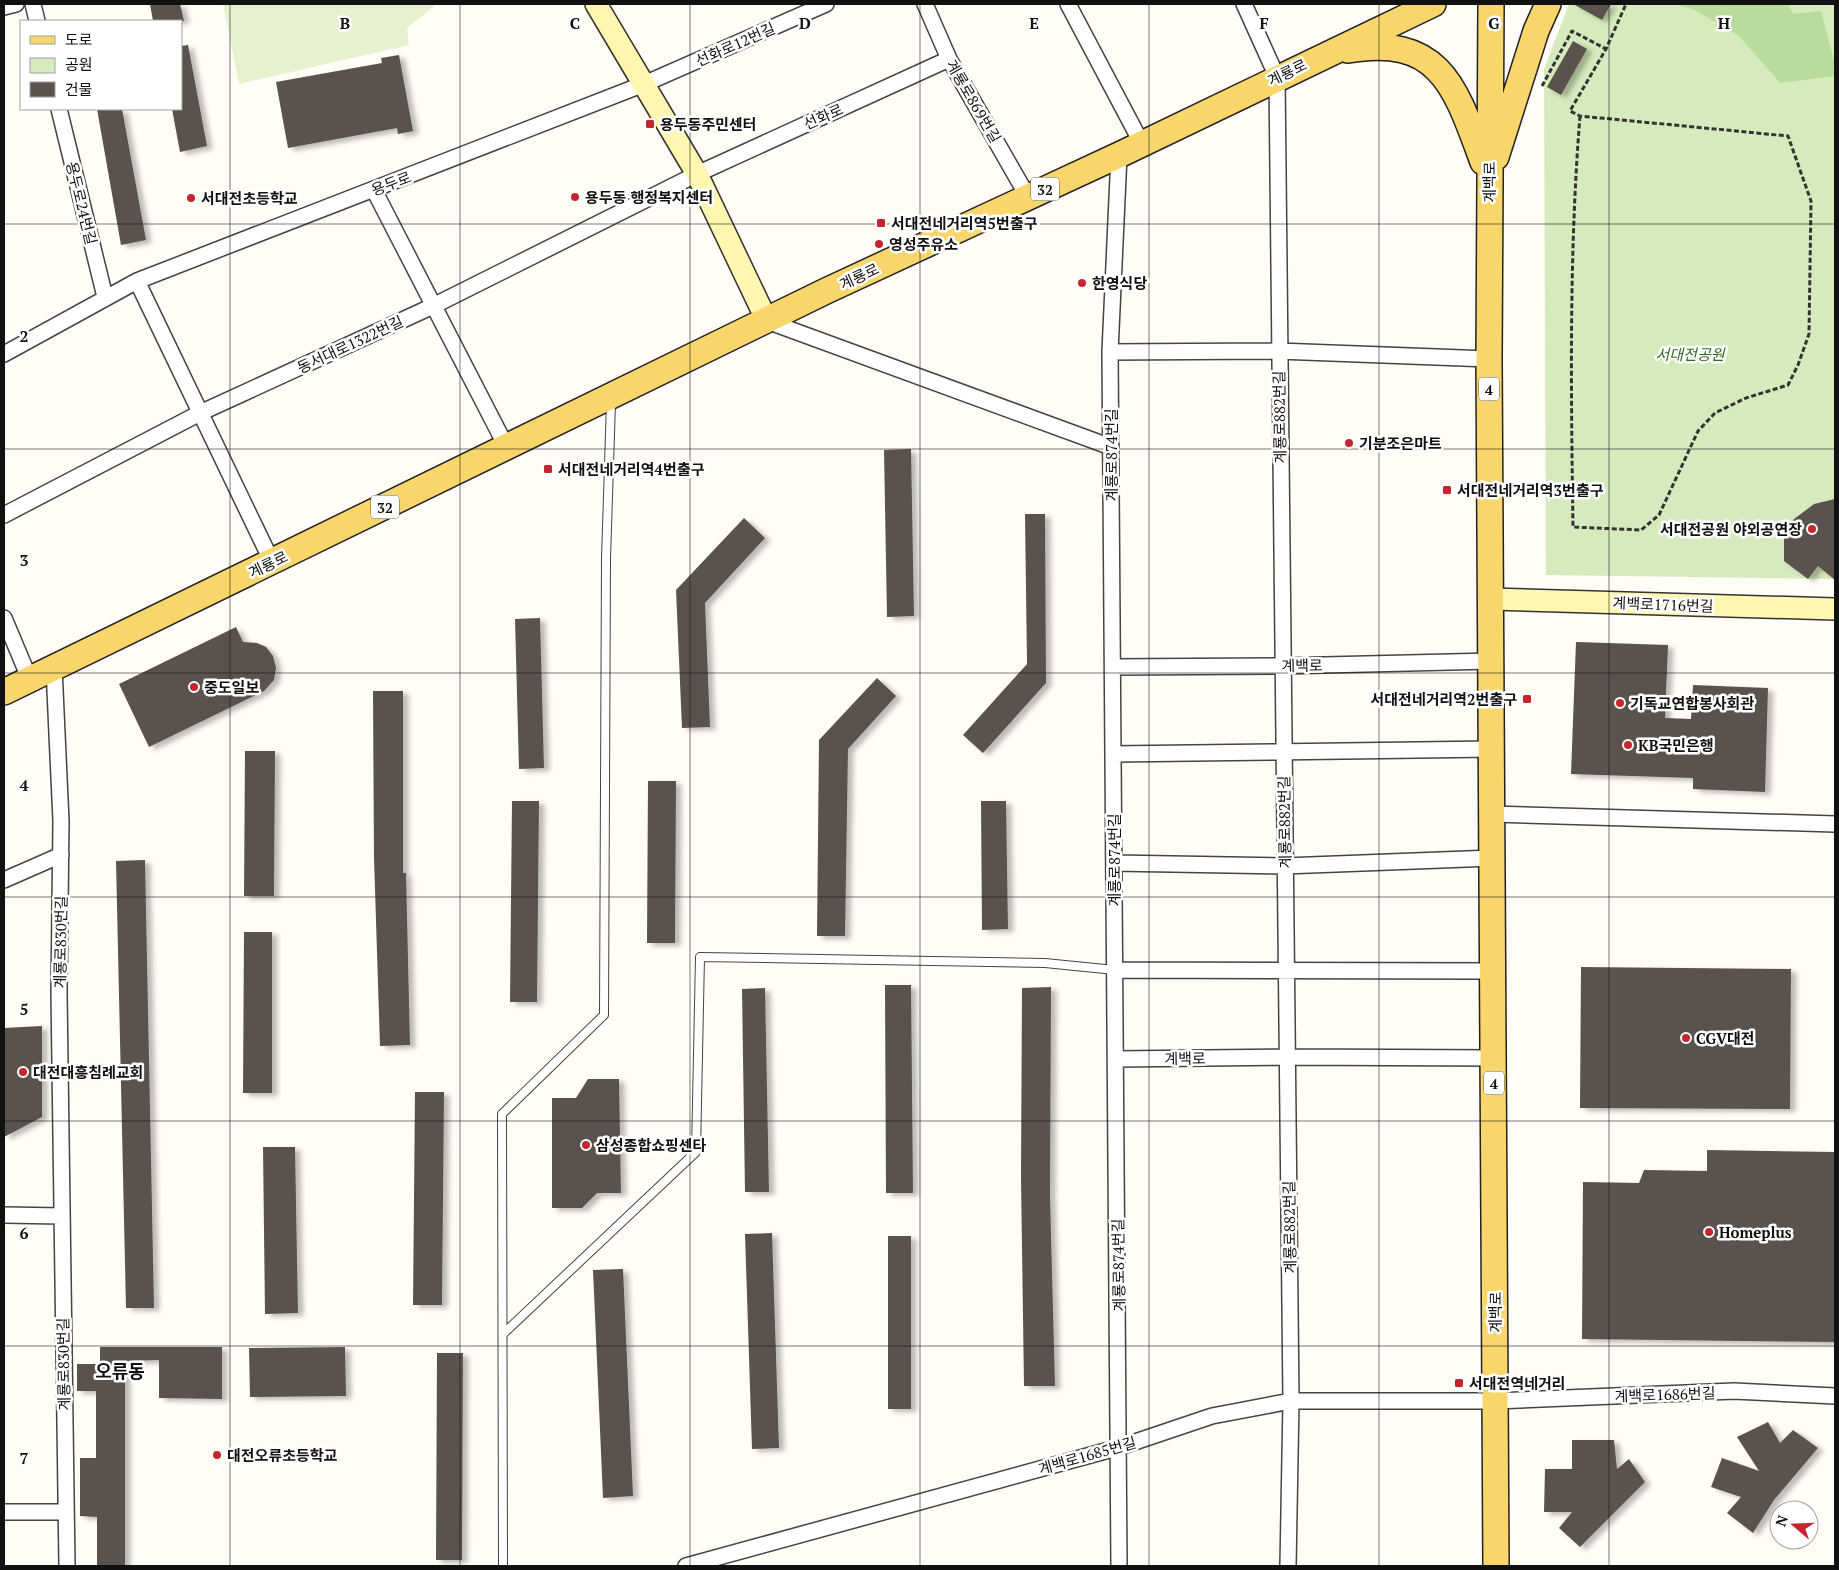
<svg xmlns="http://www.w3.org/2000/svg" width="1839" height="1570" font-family="'PT Serif','Noto Sans KR',serif">
<style>
.green{fill:#d5ebbd}
.forest{fill:#b9dc9c}
.pitch{fill:#e6f2cf}
.building{fill:#5a524d;filter:url(#shadow)}
.lines{fill:none;stroke-linecap:round;stroke-linejoin:round}
.lane-casing{stroke:#444;stroke-width:10}
.street-casing{stroke:#444;stroke-width:18}
.secondary-casing{stroke:#333;stroke-width:24}
.primary-casing{stroke:#222;stroke-width:28}
.path{stroke:#333;stroke-width:3;stroke-dasharray:5 2.5;stroke-linecap:butt}
.lane{stroke:#fff;stroke-width:8}
.street{stroke:#fff;stroke-width:15}
.secondary{stroke:#fff6b0;stroke-width:21}
.primary{stroke:#f9d66b;stroke-width:25}
.grid{fill:none;stroke:#111;stroke-width:1;stroke-opacity:0.55}
.poi-dot{fill:#c4262e;stroke:#fff;stroke-width:2}
.labels{text-anchor:middle;dominant-baseline:central;stroke-width:5;stroke-linejoin:round;paint-order:stroke}
.shield{fill:#fff;stroke:#585858;stroke-width:1}
.shield-label{font-size:14px;font-weight:bold;fill:#111}
.street-label{font-size:15px;fill:#111;stroke:#fff}
.poi-label{font-size:15px;font-weight:bold;fill:#111;stroke:#fff;text-anchor:start}
.park-label{font-size:15px;font-style:italic;fill:#2f6b1f;stroke:#fff}
.quarter-label{font-size:18px;font-weight:bold;fill:#111;stroke:#fff}
.grid-label{font-size:16px;text-anchor:middle;font-weight:bold;fill:#111;stroke:#fff;stroke-width:5;stroke-linejoin:round;paint-order:stroke}
</style>
<defs>
<filter id="shadow"><feDropShadow dx="5.5" dy="3" stdDeviation="2.5" flood-color="#0004"/></filter>
</defs>
<rect width="100%" height="100%" fill="#fffdf5"/>
<path class="green" d="M1569 4H1835V579L1546 575 1544 69Z"/>
<path class="forest" d="M1677 4H1788L1793 14 1821 11 1835 64V76L1780 83 1739 36 1695 10Z"/>
<path class="pitch" d="M223 4H437L407 28 409 45 239 84Z"/>
<path class="building" d="M150 4H180L184 21H153Z
M1573 4H1611L1602 20Z
M1573 41 1587 49 1561 95 1547 87Z
M188 45 207 146 180 152 172 109H181V46Z
M399 55 413 131 398 134 397 128 288 148 276 82 382 63 381 58Z
M97 109H122L146 240 121 245Z
M911 449 914 616 887 617 884 450Z
M1835 499V580L1818 566 1808 579 1784 561V539L1794 519 1814 504Z
M1025 514H1045L1046 683 983 753 963 735 1027 664Z
M744 518 765 538 705 603 710 727 682 728 676 590Z
M540 618 544 768 519 769 515 619Z
M236 627 243 642 257 643 266 647 273 656 276 668 274 680 264 691 149 747 119 684Z
M1576 642 1668 645 1665 718 1691 719 1693 685 1768 688 1765 792 1693 789V778L1571 774Z
M877 678 896 696 848 749 845 936H817L819 740Z
M373 691H403V873H406L410 1045 380 1046 374 858Z
M245 751H275L274 896H244Z
M648 781H676L675 943H647Z
M512 801H539L537 1002H510Z
M981 801H1006L1008 929 982 930Z
M145 860 154 1308H126L116 861Z
M244 932H272V1093H243Z
M1581 967 1791 969 1790 1109 1580 1108Z
M885 985H911L913 1193H886Z
M1051 987 1050 1197 1055 1386H1024L1021 1177 1022 988Z
M765 988 769 1192H745L742 989Z
M42 1026V1117L4 1137V1028Z
M588 1079H619L621 1193H597L582 1208H552V1098H576Z
M415 1092H444L442 1305H413Z
M263 1147H295L298 1313 265 1314Z
M1707 1150 1835 1152V1342L1582 1339 1583 1182 1639 1183 1644 1170 1707 1171Z
M772 1233 779 1448 752 1449 745 1234Z
M888 1236H911V1409H888Z
M623 1269 633 1496 603 1498 593 1270Z
M100 1347H222V1399L159 1398V1360L125 1361V1566H97V1517L80 1516V1458H96V1391H77V1364H100Z
M345 1347 346 1396 250 1397 249 1348Z
M437 1353H463L462 1560H436Z
M1768 1422 1780 1443 1793 1430 1818 1448 1774 1500 1753 1533 1727 1513 1741 1497 1711 1487 1722 1458 1759 1471 1737 1437Z
M1572 1440H1614L1617 1469 1629 1459 1645 1482 1580 1547 1559 1528 1572 1512H1544L1545 1469H1572Z"/>
<g class="lines">
<defs>
<path id="lane" d="M503 1334 696 1152 700 957 1045 963 1115 970
M503 1566 502 1114 604 1015 606 559 611 402"/>
<path id="street" d="M33 4 37 21
M925 4 949 59 1028 197
M1068 4 1142 144
M1244 4 1277 77 1291 1401 1288 1566
M4 7 16 4
M59 109 105 297
M1119 155 1110 352 1119 1566
M374 190 507 448
M137 281 272 562
M767 321 1111 447
M1110 352 1278 351 1489 359
M4 354 137 281 644 84 826 4
M4 515 200 413 433 306 697 174 949 59
M4 618 30 680
M1113 667 1282 666 1492 661
M54 668 61 821 59 993 67 1566
M1113 754 1492 749
M1492 814 1835 824
M1114 863 1284 866 1493 858
M4 880 61 855
M1115 970 1493 971
M1116 1059 1287 1057 1494 1058
M4 1215 62 1216
M4 1512H65
M686 1566 1120 1447 1212 1416 1291 1401H1495L1734 1391 1835 1396"/>
<path id="secondary" d="M596 4 697 174 767 321
M1491 599 1835 609"/>
<path id="primary" d="M1491 4 1489 359 1496 1566
M1348 50C1441 34 1456 89 1483 162
M1496 157 1536 31 1548 4
M4 692 826 291 1119 155 1433 4"/>
</defs>
<use href="#lane" class="lane-casing"/>
<use href="#street" class="street-casing"/>
<use href="#secondary" class="secondary-casing"/>
<use href="#primary" class="primary-casing"/>
<path class="path" d="M1542 86 1572 31 1606 49
M1580 116C1569 253 1571 390 1573 527L1641 530 1659 515 1698 431 1715 413 1746 398 1788 385 1798 365 1809 334 1811 201 1788 136 1580 116 1570 111 1606 49 1626 4"/>
<use href="#lane" class="lane"/>
<use href="#street" class="street"/>
<use href="#secondary" class="secondary"/>
<use href="#primary" class="primary"/>
</g>
<path class="grid" d="M230 4V1566M460 4V1566M690 4V1566M920 4V1566M1149 4V1566M1379 4V1566M1609 4V1566M4 224H1835M4 449H1835M4 673H1835M4 897H1835M4 1121H1835M4 1346H1835"/>
<g class="poi-dot">
<rect x="645" y="119" width="10" height="10" rx="2.5"/>
<circle cx="575" cy="197" r="5"/>
<circle cx="191" cy="198" r="5"/>
<rect x="876" y="218" width="10" height="10" rx="2.5"/>
<circle cx="879" cy="244" r="5"/>
<circle cx="1082" cy="283" r="5"/>
<circle cx="1349" cy="443" r="5"/>
<rect x="543" y="464" width="10" height="10" rx="2.5"/>
<rect x="1442" y="485" width="10" height="10" rx="2.5"/>
<circle cx="1812" cy="529" r="5"/>
<circle cx="194" cy="687" r="5"/>
<rect x="1522" y="694" width="10" height="10" rx="2.5"/>
<circle cx="1620" cy="703" r="5"/>
<circle cx="1628" cy="745" r="5"/>
<circle cx="1686" cy="1038" r="5"/>
<circle cx="23" cy="1072" r="5"/>
<circle cx="586" cy="1145" r="5"/>
<circle cx="1709" cy="1232" r="5"/>
<rect x="1454" y="1378" width="10" height="10" rx="2.5"/>
<circle cx="217" cy="1455" r="5"/>
</g>
<g class="labels">
<g class="shield">
<rect x="1031" y="177.5" width="28" height="23" rx="4"/>
<rect x="1479" y="377.5" width="20" height="23" rx="4"/>
<rect x="371" y="495.5" width="28" height="23" rx="4"/>
<rect x="1484" y="1071.5" width="20" height="23" rx="4"/>
</g>
<g class="shield-label">
<text x="1045" y="189">32</text>
<text x="1489" y="389">4</text>
<text x="385" y="507">32</text>
<text x="1494" y="1083">4</text>
</g>
<g class="street-label">
<text transform="translate(735 44) rotate(-24)">선화로12번길</text>
<text transform="translate(1287 72) rotate(-26)">계룡로</text>
<text transform="translate(974 101) rotate(60)">계룡로869번길</text>
<text transform="translate(823 116) rotate(-24)">선화로</text>
<text transform="translate(1489 182) rotate(-90)">계백로</text>
<text transform="translate(391 183) rotate(-21)">용두로</text>
<text transform="translate(82 203) rotate(76)">용두로24번길</text>
<text transform="translate(859 276) rotate(-25)">계룡로</text>
<text transform="translate(350 344) rotate(-25)">동서대로1322번길</text>
<text transform="translate(1279 417) rotate(-91)">계룡로882번길</text>
<text transform="translate(1111 455) rotate(-90)">계룡로874번길</text>
<text transform="translate(268 564) rotate(-26)">계룡로</text>
<text transform="translate(1663 604) rotate(2)">계백로1716번길</text>
<text transform="translate(1302 665) rotate(-1)">계백로</text>
<text transform="translate(1284 822) rotate(-91)">계룡로882번길</text>
<text transform="translate(1114 860) rotate(-90)">계룡로874번길</text>
<text transform="translate(60 942) rotate(-89)">계룡로830번길</text>
<text transform="translate(1185 1058) rotate(-1)">계백로</text>
<text transform="translate(1289 1227) rotate(-91)">계룡로882번길</text>
<text transform="translate(1118 1265) rotate(-91)">계룡로874번길</text>
<text transform="translate(1495 1312) rotate(-90)">계백로</text>
<text transform="translate(63 1364) rotate(-91)">계룡로830번길</text>
<text transform="translate(1665 1394) rotate(-2)">계백로1686번길</text>
<text transform="translate(1087 1455) rotate(-16)">계백로1685번길</text>
</g>
<g class="poi-label">
<text x="660" y="124">용두동주민센터</text>
<text x="585" y="197">용두동 행정복지센터</text>
<text x="201" y="198">서대전초등학교</text>
<text x="891" y="223">서대전네거리역5번출구</text>
<text x="889" y="244">영성주유소</text>
<text x="1092" y="283">한영식당</text>
<text x="1359" y="443">기분조은마트</text>
<text x="558" y="469">서대전네거리역4번출구</text>
<text x="1457" y="490">서대전네거리역3번출구</text>
<text x="1802" y="529" text-anchor="end">서대전공원 야외공연장</text>
<text x="204" y="687">중도일보</text>
<text x="1517" y="699" text-anchor="end">서대전네거리역2번출구</text>
<text x="1630" y="703">기독교연합봉사회관</text>
<text x="1638" y="745">KB국민은행</text>
<text x="1696" y="1038">CGV대전</text>
<text x="33" y="1072">대전대흥침례교회</text>
<text x="596" y="1145">삼성종합쇼핑센타</text>
<text x="1719" y="1232">Homeplus</text>
<text x="1469" y="1383">서대전역네거리</text>
<text x="227" y="1455">대전오류초등학교</text>
</g>
<g class="park-label">
<text x="1690" y="354">서대전공원</text>
</g>
<g class="quarter-label">
<text x="120" y="1371">오류동</text>
</g>
</g>
<g class="grid-label">
<text x="345" y="29">B</text>
<text x="575" y="29">C</text>
<text x="805" y="29">D</text>
<text x="1034" y="29">E</text>
<text x="1264" y="29">F</text>
<text x="1494" y="29">G</text>
<text x="1724" y="29">H</text>
<text x="24" y="342">2</text>
<text x="24" y="566">3</text>
<text x="24" y="791">4</text>
<text x="24" y="1015">5</text>
<text x="24" y="1239">6</text>
<text x="24" y="1464">7</text>
</g>
<rect width="1839" height="1570" fill="none" stroke="#111111" stroke-width="10"/>
<rect x="20" y="20" width="162" height="90" fill="#ffffff" stroke="#a0a0a0"/>
<rect x="30" y="36" width="25" height="8" fill="#f9d66b" stroke="#a0a0a0"/>
<text x="65" y="45" font-size="15" fill="#111111">도로</text>
<rect x="30" y="58" width="25" height="15" fill="#d5ebbd" stroke="#a0a0a0"/>
<text x="65" y="70" font-size="15" fill="#111111">공원</text>
<rect x="30" y="82" width="25" height="15" fill="#5a524d" stroke="#a0a0a0"/>
<text x="65" y="95" font-size="15" fill="#111111">건물</text>
<g transform="translate(1794 1525) rotate(289)"><circle r="24" fill="#ffffff" stroke="#a0a0a0"/>
<path d="M0-4L9 19L0 12L-9 19Z" fill="#c4262e"/>
<text y="-8" font-size="14" font-weight="bold" text-anchor="middle" fill="#111111">N</text>
</g>
</svg>
